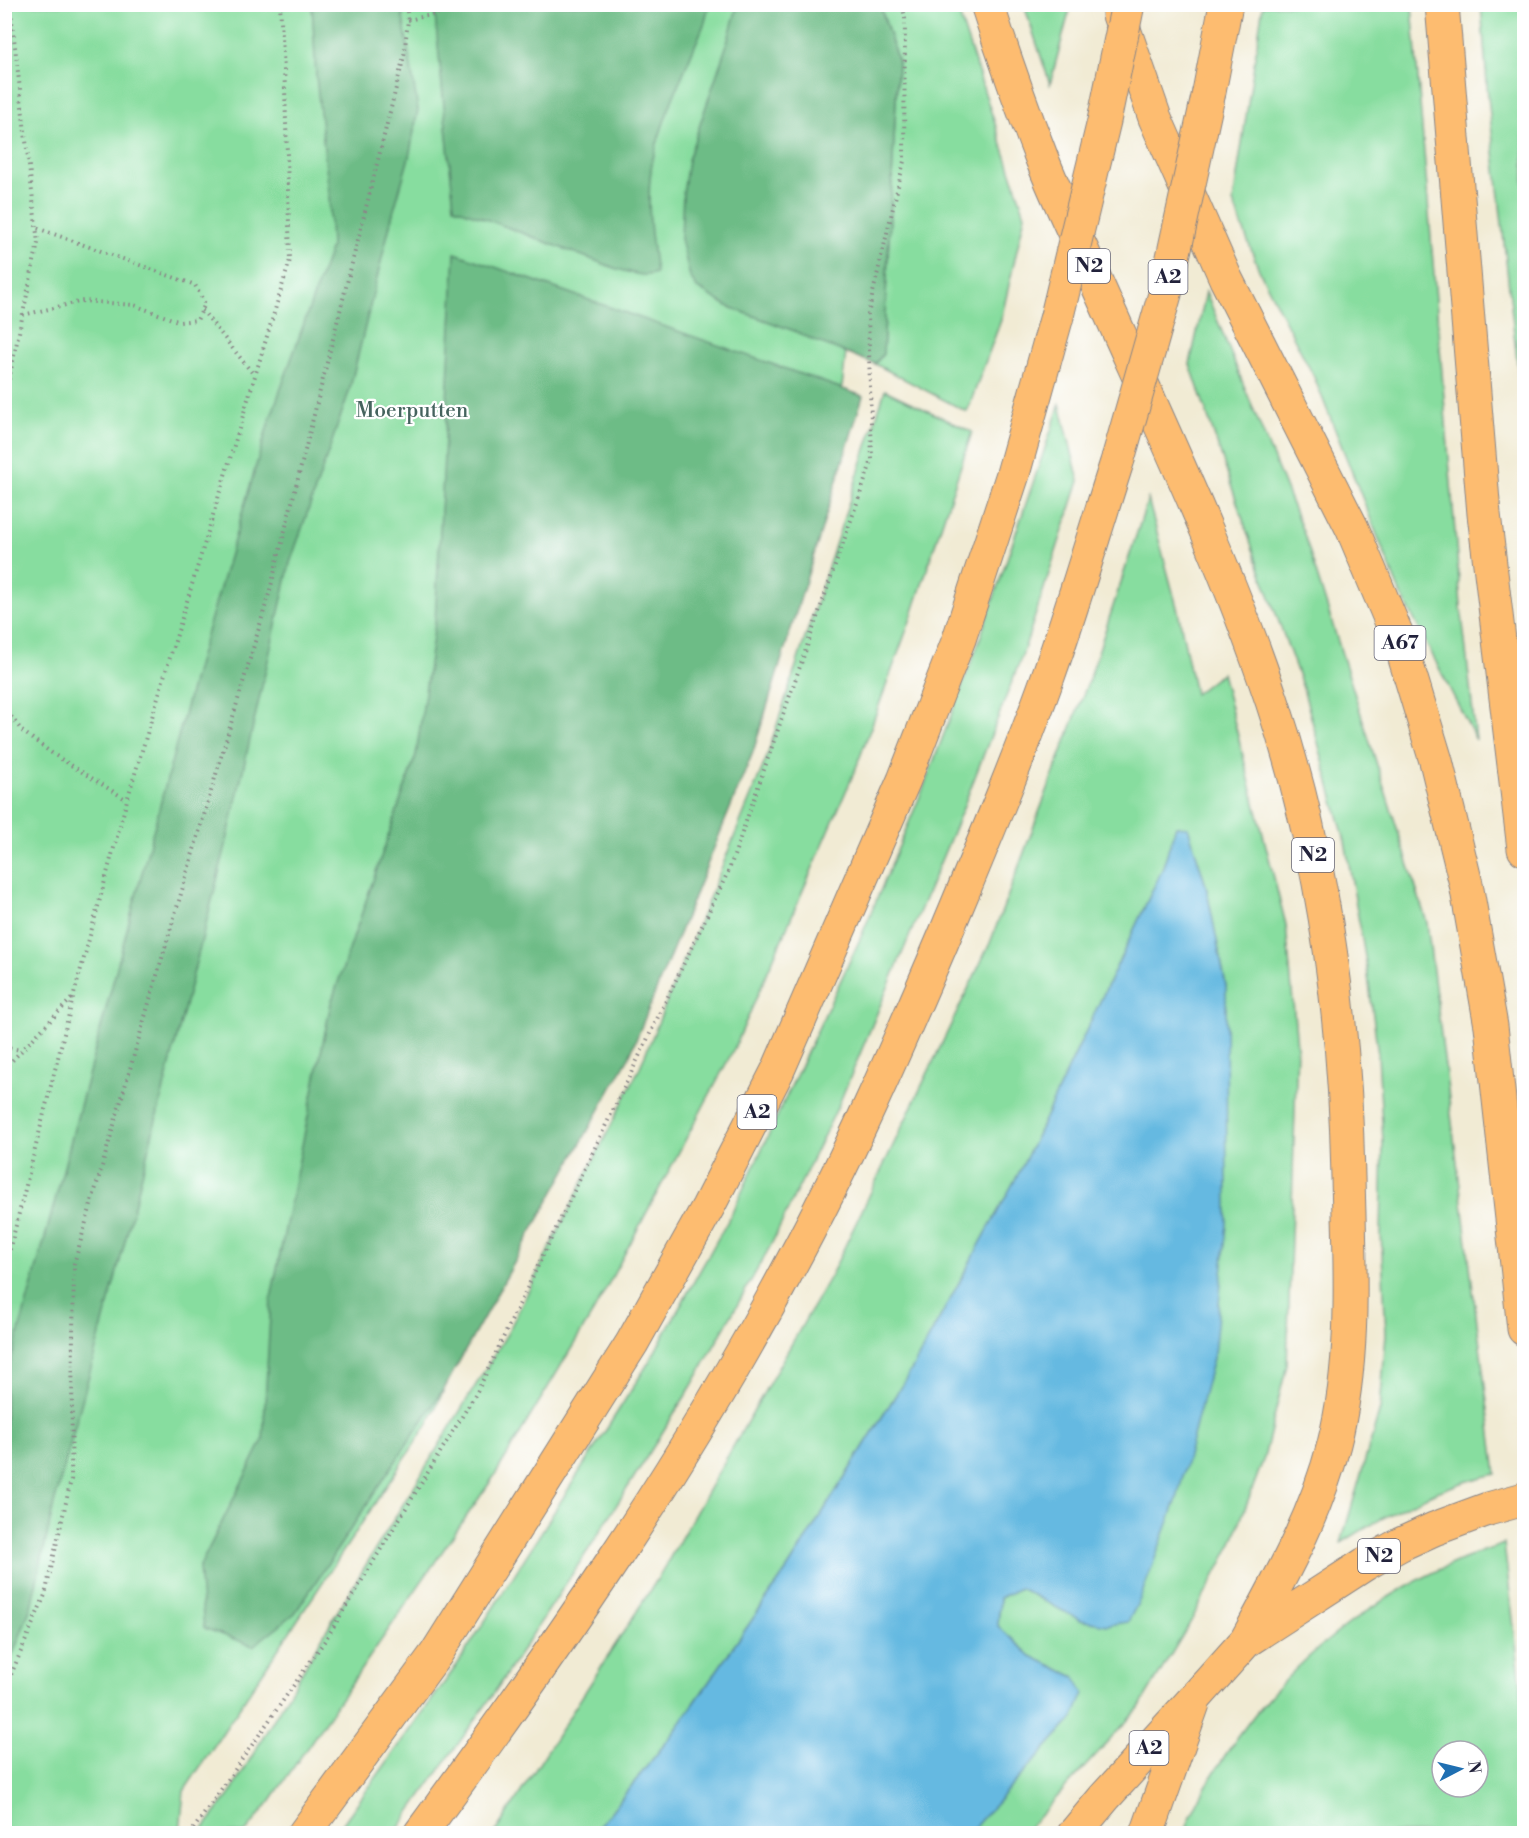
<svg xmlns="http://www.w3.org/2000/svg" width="1529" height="1838" font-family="'Libre Bodoni',serif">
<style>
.green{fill:#87dd9f;stroke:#54806d;stroke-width:1.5;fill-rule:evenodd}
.forest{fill:#6dbc86;stroke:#486f60;stroke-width:1.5}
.water{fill:#65b9e1;stroke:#446e8e;stroke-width:1.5}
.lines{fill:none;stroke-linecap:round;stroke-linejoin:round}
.trunk-casing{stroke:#8a8688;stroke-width:35}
.motorway-casing{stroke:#8a8688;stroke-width:35}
.path{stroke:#8a8688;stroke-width:4;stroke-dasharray:1.5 4.5;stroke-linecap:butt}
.trunk{stroke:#fdbc6f;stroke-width:33}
.motorway{stroke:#fdbc6f;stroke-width:33}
.motorway-bridge-casing{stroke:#8a8688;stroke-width:35;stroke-linecap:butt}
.motorway-bridge{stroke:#fdbc6f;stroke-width:33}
.labels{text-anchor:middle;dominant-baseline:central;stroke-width:4.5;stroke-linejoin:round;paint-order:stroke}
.shield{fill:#fff;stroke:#646476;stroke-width:1.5}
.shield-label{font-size:20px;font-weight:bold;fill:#22223b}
.park-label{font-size:21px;fill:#45635e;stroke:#fff}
</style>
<rect width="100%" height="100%" fill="#fff"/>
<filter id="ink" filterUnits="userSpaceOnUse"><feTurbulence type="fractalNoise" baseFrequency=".0167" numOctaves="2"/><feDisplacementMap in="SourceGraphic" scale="12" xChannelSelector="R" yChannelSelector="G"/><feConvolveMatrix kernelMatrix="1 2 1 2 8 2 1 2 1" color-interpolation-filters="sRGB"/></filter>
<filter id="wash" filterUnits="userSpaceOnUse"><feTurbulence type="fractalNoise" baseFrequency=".008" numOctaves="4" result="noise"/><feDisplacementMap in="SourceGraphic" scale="24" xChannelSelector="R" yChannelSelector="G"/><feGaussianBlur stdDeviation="1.35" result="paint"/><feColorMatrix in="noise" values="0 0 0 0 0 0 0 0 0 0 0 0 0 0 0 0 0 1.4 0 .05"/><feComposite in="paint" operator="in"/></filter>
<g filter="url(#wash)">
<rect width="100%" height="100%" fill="#f1ebd4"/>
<path class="green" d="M5 5H858L856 266 837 430 631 1003 427 1425 184 1791 180 1831 178 1834 5 1833Z
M880 5H956L1025 215 1001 320 967 412 875 364 883 354 898 62Z
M1024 5H1069L1070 9 1050 84Z
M1263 5H1412L1461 606 1476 740 1399 590 1314 377 1259 270 1233 202Z
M1481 5H1524V424L1488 97Z
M1206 292 1304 534 1427 923 1496 1474C1440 1485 1389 1513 1341 1543L1380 1409 1386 1334 1381 1233 1383 1141 1378 1055 1367 968 1345 841 1303 688 1260 570 1190 364Z
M885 390 972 432 911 618 856 768 735 1047 594 1311 495 1475 271 1800 245 1833H200L229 1795 336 1614 507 1334 640 1067 766 759Z
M1060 404 1079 481 1023 653 961 813 839 1104 771 1245 691 1387 592 1544 490 1699 395 1833H336L457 1665 649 1362 731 1215 860 939 923 789 977 647Z
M1148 499 1178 611 1195 694 1222 673 1286 925 1297 1046 1287 1365 1264 1458 1232 1543 1190 1623 1139 1708 1024 1833H969L1074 1717 1075 1677 1030 1656 998 1626 1000 1598 1020 1588 1046 1602 1226 986 1206 886 1188 828 1176 826 1162 870 1022 1167 912 1369 788 1568 675 1731 594 1833 494 1834 660 1575 832 1273 990 943 1091 674Z
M1504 1544 1524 1711V1833H1184C1194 1807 1208 1781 1224 1757 1290 1655 1388 1582 1504 1544ZM1442 1751H1478V1787H1442Z"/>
<path class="forest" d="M738 4 880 5 898 62 883 354 875 364 813 340 797 332 729 307 697 288 690 277 681 239 683 194 688 160 726 47Z
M312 5H401L418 110 409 157 392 217 349 392 290 563 226 845 121 1257 54 1504 31 1607 15 1649 5 1670V1382L49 1223 197 666 268 425 331 247 329 193 316 76Z
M434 5H709L705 22C687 66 664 113 653 159 645 195 651 237 656 273 643 278 630 272 617 269L454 207Z
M455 253 863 396 753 752 629 1057 446 1385 295 1613 253 1646 204 1628 199 1568 263 1440 271 1298 331 1003 416 755 435 623Z"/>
<path class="water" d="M1176 826 1188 827 1206 886 1226 986 1227 1224 1214 1354 1177 1499 1140 1599 1128 1622 1107 1625 1080 1620 1020 1588 1000 1598 998 1626 1031 1656 1075 1677 1084 1693 1074 1717 969 1833H594L675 1731 788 1568 912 1369 1022 1167 1162 870Z"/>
</g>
<g filter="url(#ink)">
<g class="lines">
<defs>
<path id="trunk" d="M987 4C1004 57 1022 108 1042 159 1059 202 1080 244 1098 286 1159 423 1224 558 1272 701 1323 854 1345 1016 1348 1177 1350 1265 1356 1358 1334 1444 1316 1515 1281 1577 1246 1641
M1147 1834 1195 1698 1246 1641 1365 1564 1401 1544 1434 1529 1488 1509 1524 1499"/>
<path id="motorway" d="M1442 4 1484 514 1524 849
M1119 15 1155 118 1226 279 1352 528 1400 642 1436 761 1466 884 1491 1026 1524 1329
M1209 92 1226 4
M304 1834 436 1654 632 1343 708 1207 778 1070 904 780 959 639 1013 474 1057 316
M420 1834C554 1652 684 1466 790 1266 847 1161 895 1052 942 942 979 853 1017 764 1049 674 1074 603 1095 530 1118 459
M1074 1834 1104 1798 1195 1698"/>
</defs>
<use href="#trunk" class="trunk-casing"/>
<use href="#motorway" class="motorway-casing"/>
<path class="path" d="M408 20 444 12 446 4
M202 310 254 375
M23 315 83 301 134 305 180 322 197 320 205 304 195 285 37 228
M4 403 38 243 10 4
M4 707 22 731 53 754 127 800
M4 1047 21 1050
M4 1069 72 998
M4 1273 73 998 127 800 290 260 285 87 280 4
M4 1691 45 1595 71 1480 74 1264 153 989 269 594 404 56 408 20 406 4
M190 1834 326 1639 477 1392 729 870 872 460 868 314 904 161 905 18 902 4"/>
<use href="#trunk" class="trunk"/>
<use href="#motorway" class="motorway"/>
<defs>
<path id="motorway-bridge" d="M1057 316 1104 121 1128 4
M1118 459 1165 294 1209 92"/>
</defs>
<use href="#motorway-bridge" class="motorway-bridge-casing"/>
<use href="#motorway-bridge" class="motorway-bridge"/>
</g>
</g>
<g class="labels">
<g class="shield">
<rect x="1068" y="249" width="42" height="34" rx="4.5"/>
<rect x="1148.5" y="260" width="39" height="34" rx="4.5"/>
<rect x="1374.5" y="626" width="51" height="34" rx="4.5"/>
<rect x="1292" y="838" width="42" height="34" rx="4.5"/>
<rect x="737.5" y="1095" width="39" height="34" rx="4.5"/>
<rect x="1358" y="1539" width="42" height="34" rx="4.5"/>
<rect x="1129.5" y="1731" width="39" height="34" rx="4.5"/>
</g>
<g class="shield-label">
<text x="1089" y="266">N2</text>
<text x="1168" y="277">A2</text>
<text x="1400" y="643">A67</text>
<text x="1313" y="855">N2</text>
<text x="757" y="1112">A2</text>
<text x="1379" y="1556">N2</text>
<text x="1149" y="1748">A2</text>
</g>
<g class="park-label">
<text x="412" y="411">Moerputten</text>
</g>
</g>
<rect width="1529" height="1838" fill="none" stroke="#fff" stroke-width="24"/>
<g transform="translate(1460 1769) rotate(83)"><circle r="28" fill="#ffffff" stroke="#a7a7b1" stroke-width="1.5"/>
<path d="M0-4.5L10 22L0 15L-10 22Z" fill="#1f6fb2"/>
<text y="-9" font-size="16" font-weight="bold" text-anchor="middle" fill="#22223b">N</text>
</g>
</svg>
